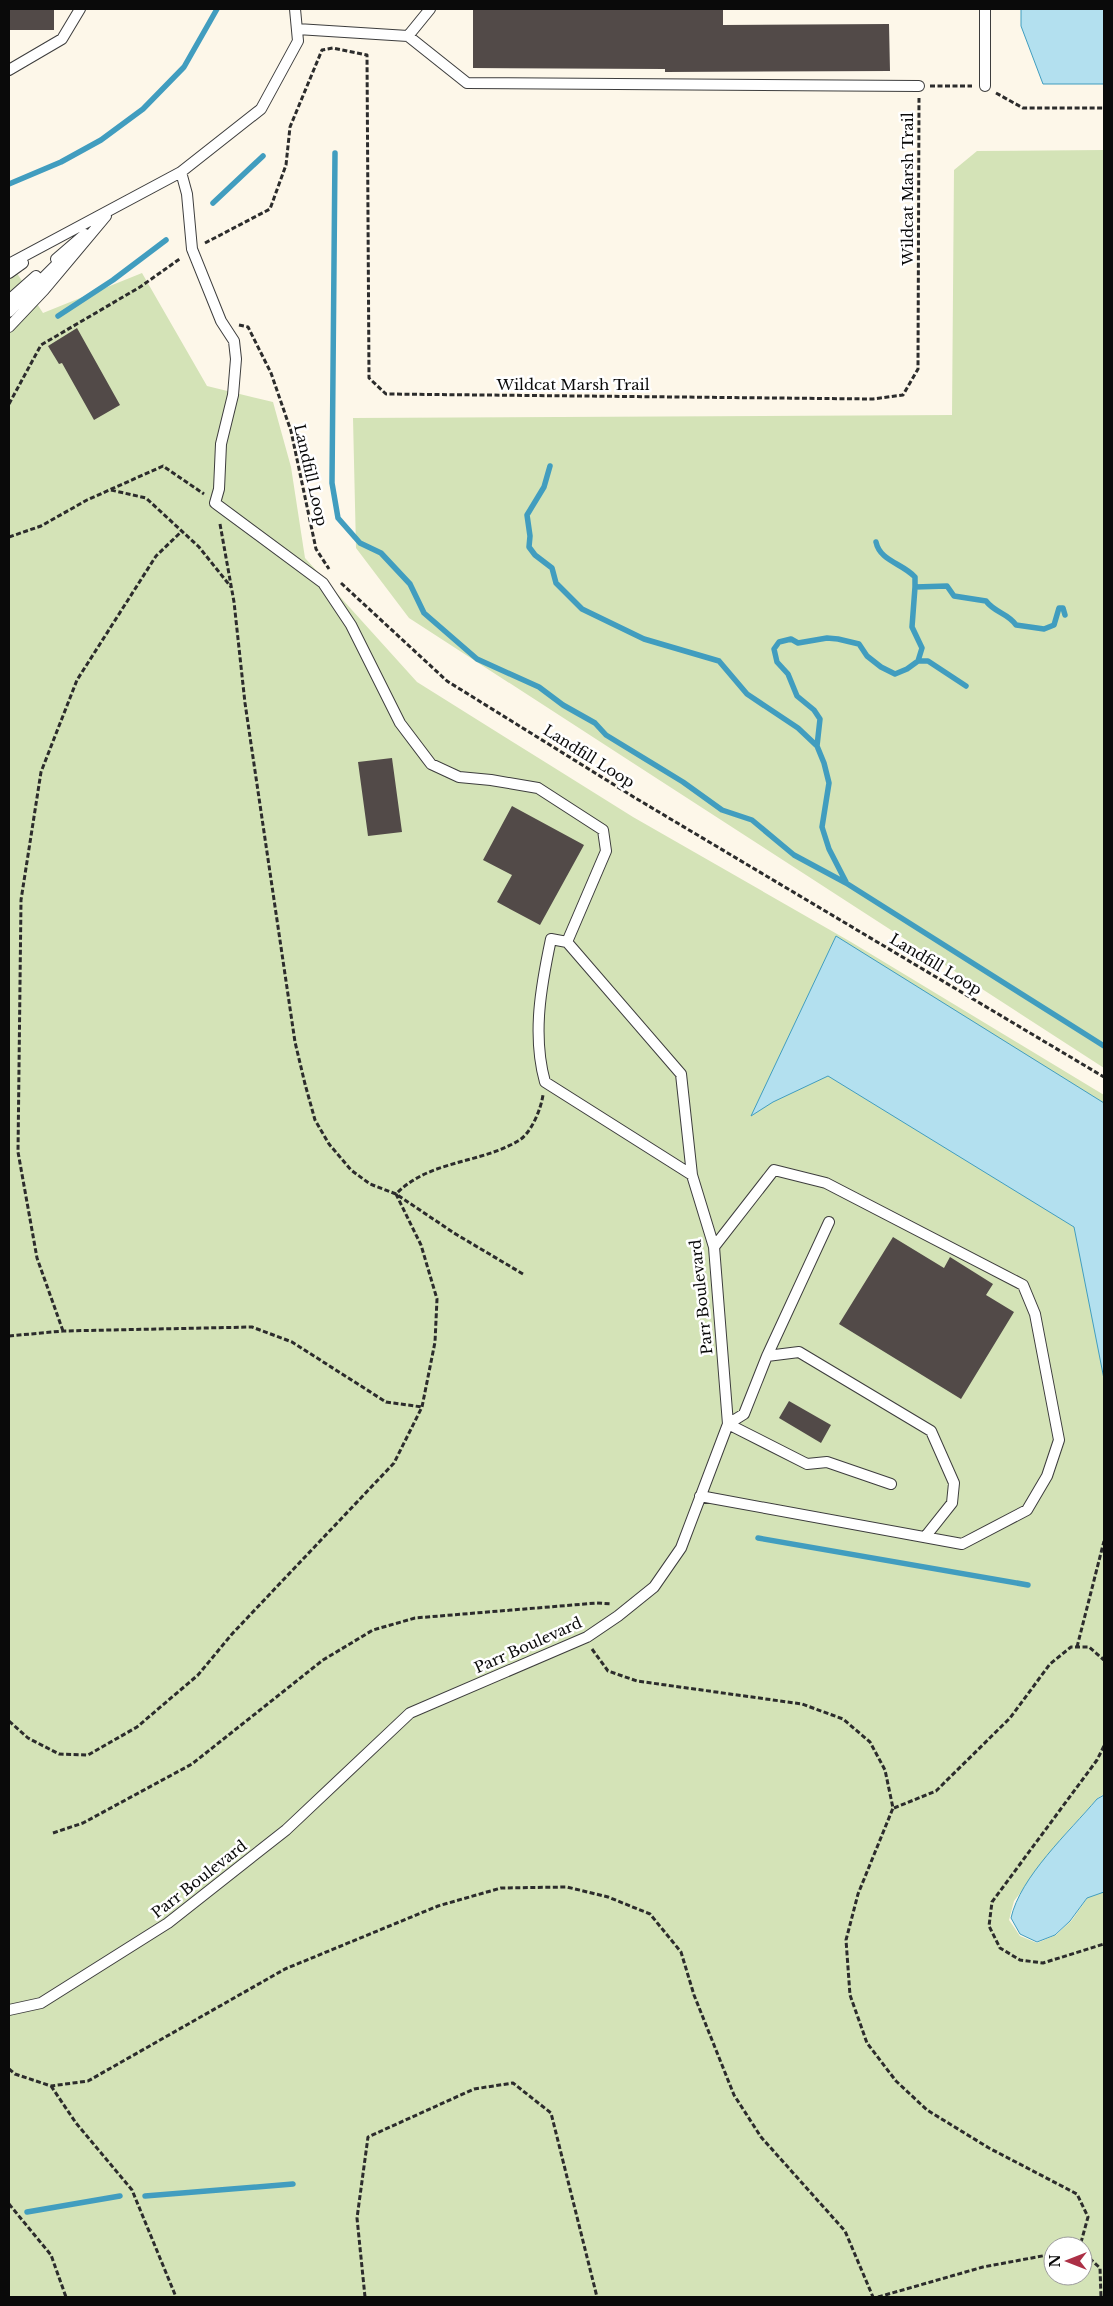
<svg xmlns="http://www.w3.org/2000/svg" width="1113" height="2306" font-family="'Libre Baskerville',serif">
<style>
.green{fill:#d4e3b7;fill-rule:evenodd}
.water{fill:#b3e0ef;stroke:#419dbf}
.lines{fill:none;stroke-linecap:round;stroke-linejoin:round}
.stream{stroke:#419dbf;stroke-width:5.5}
.building{fill:#524a48}
.lane-casing{stroke:#3d3d3d;stroke-width:12}
.path{stroke:#2c2c2c;stroke-width:3;stroke-dasharray:5 2.5;stroke-linecap:butt}
.lane{stroke:#fff;stroke-width:10}
.labels{text-anchor:middle;dominant-baseline:central;stroke-width:5;stroke-linejoin:round;paint-order:stroke}
.street-label{font-size:15px;fill:#0a0a0a;stroke:#fff}
</style>
<rect width="100%" height="100%" fill="#fdf7e9"/>
<path class="green" d="M1104 150V1068L409 618 356 548 353 418 952 415 954 170 977 151Z
M9 261 43 313 142 273 207 386 273 402 291 467 305 558 417 682 633 817 851 942 1104 1095V1794L1098 1798 1066 1833 1014 1901 1009 1920 1020 1936 1037 1943 1056 1935 1072 1920 1088 1897 1104 1892V2297H9ZM1053 2246H1083V2276H1053Z"/>
<path class="water" d="M1021 9H1104V84H1043L1021 26Z
M836 936 1104 1103V1379L1074 1227 828 1076 773 1102 751 1116Z
M1104 1795V1892L1087 1898 1070 1921 1055 1935 1037 1942 1020 1934 1011 1918C1020 1877 1069 1832 1097 1799Z"/>
<g class="lines">
<path class="stream" d="M335 153 332 483 338 518 360 543 381 553 410 584 424 613 477 659 539 687 563 705 595 723 606 735 683 782 722 810 752 820 794 855 846 883 1104 1046
M9 184 61 162 101 140 143 109 184 67 217 9
M213 203 263 156
M58 316 113 280 166 240
M550 466 544 487 527 515 530 536 529 547 535 555 552 568 556 583 582 609 644 639 719 661 747 694 798 728 817 746 824 763 829 783 822 827 829 849 846 882
M876 542C880 561 902 563 915 577V587
M918 661H928L966 686
M817 746 820 719 814 710 797 696 788 674 777 662 774 649 779 642 791 639 798 643 827 638 838 639 859 644 867 656 881 667 895 674 907 669 918 661 922 648 912 627 915 587 947 586 954 596 986 601C995 613 1008 613 1016 625L1044 629 1054 625 1059 608H1063L1065 615
M758 1538 1028 1585
M145 2196 293 2184
M27 2212 120 2196"/>
</g>
<path class="building" d="M9 9H54V30H9Z
M473 9H723V25L889 24 890 71 665 72V69L473 68Z
M77 328 120 405 94 420 62 363 59 364 48 346Z
M392 758 402 832 368 836 358 762Z
M512 806 584 845 540 925 497 902 512 875 483 860Z
M893 1237 944 1268 950 1257 993 1284 986 1295 1014 1312 961 1399 839 1324Z
M789 1401 831 1425 821 1443 779 1418Z"/>
<g class="lines">
<defs>
<path id="lane" d="M297 29 408 36 467 83 919 86
M408 36 430 9
M9 70 62 39 80 9
M985 86V9
M181 172 187 194 192 249 221 321 234 341 236 359 233 395 221 444 219 489 215 503 323 583 351 625 400 723 431 764 459 777 491 780 538 788 603 830 606 851 567 942
M56 259 85 234
M9 264 181 172 261 109 298 41 295 9
M9 273 23 263
M9 300 36 276
M9 312 65 256
M9 327 44 290 106 216
M567 942 551 939C541 986 532 1035 545 1082L692 1175
M767 1356 829 1222
M728 1424 744 1414 767 1356 799 1352 931 1431 954 1483 952 1503 925 1537
M728 1424 807 1464 827 1462 891 1484
M700 1496 962 1544 1027 1510 1047 1476 1059 1440 1035 1314 1023 1285 826 1183 774 1170 714 1247
M9 2010 41 2003 168 1923 286 1830 410 1713 587 1637 618 1616 654 1587 681 1548 728 1424 714 1247 692 1175 681 1074 567 942"/>
</defs>
<use href="#lane" class="lane-casing"/>
<path class="path" d="M930 86H972
M996 93 1023 108H1104
M205 243 270 209 286 165 290 127 322 50 333 48 367 55 369 378 386 394 873 399 903 395 918 369 919 98
M239 325 248 327 271 373 291 431 316 549 329 569
M9 404 41 345 140 287 181 258
M111 490 146 498 199 547 231 587
M220 524 234 602 245 703 295 1042 305 1084 315 1120 329 1144 351 1170 370 1184 396 1194C429 1160 479 1164 518 1141 531 1134 541 1109 543 1095
M9 537 41 526 87 500 163 466 204 494
M341 583 447 681 637 799 1104 1077
M63 1331 37 1258 18 1152 21 900 41 772 77 680 156 556 182 531
M9 1336 63 1331 252 1327 292 1342 386 1402 422 1407
M1077 1647 1104 1541
M592 1649 608 1671 637 1681 802 1704 843 1719 870 1742 885 1770 893 1808 858 1894 846 1940 850 1995 867 2043 896 2081 927 2110 989 2148 1077 2194 1088 2217 1080 2246
M9 1721 28 1738 59 1754 88 1755 137 1727 198 1675 232 1634 394 1463 422 1407 435 1342 437 1299 421 1245 396 1194 454 1233 523 1274
M1104 1746 1097 1760 992 1902 989 1926 1000 1948 1020 1960 1043 1963 1104 1944
M894 1808 936 1791 1010 1718 1050 1664 1071 1647H1089L1104 1660
M53 1833 83 1823 192 1764 323 1660 373 1630 415 1618 597 1603 612 1604
M9 2069 15 2074 51 2086 88 2081 285 1969 438 1906 501 1888 567 1887 608 1897 650 1914 681 1952 694 1995 734 2095 761 2137 845 2231 873 2297
M51 2086 76 2123 132 2190 176 2297
M9 2204 51 2255 66 2297
M1083 2255 1087 2256 1100 2268 1101 2297
M365 2297 357 2218 368 2137 474 2089 513 2083 551 2113 597 2297
M878 2297 983 2267 1053 2254"/>
<use href="#lane" class="lane"/>
</g>
<g class="labels">
<g class="street-label">
<text transform="translate(907 189) rotate(-90)">Wildcat Marsh Trail</text>
<text x="573" y="384">Wildcat Marsh Trail</text>
<text transform="translate(311 475) rotate(77)">Landfill Loop</text>
<text transform="translate(589 756) rotate(32)">Landfill Loop</text>
<text transform="translate(936 964) rotate(31)">Landfill Loop</text>
<text transform="translate(701 1297) rotate(-96)">Parr Boulevard</text>
<text transform="translate(528 1645) rotate(-24)">Parr Boulevard</text>
<text transform="translate(199 1879) rotate(-38)">Parr Boulevard</text>
</g>
</g>
<rect width="1113" height="2306" fill="none" stroke="#0a0a0a" stroke-width="20"/>
<g transform="translate(1068 2261) rotate(270)"><circle r="24" fill="#ffffff" stroke="#9d9d9d"/>
<path d="M0-4L9 19L0 12L-9 19Z" fill="#ac3046"/>
<text y="-8" font-size="14" font-weight="bold" text-anchor="middle" fill="#0a0a0a">N</text>
</g>
</svg>
